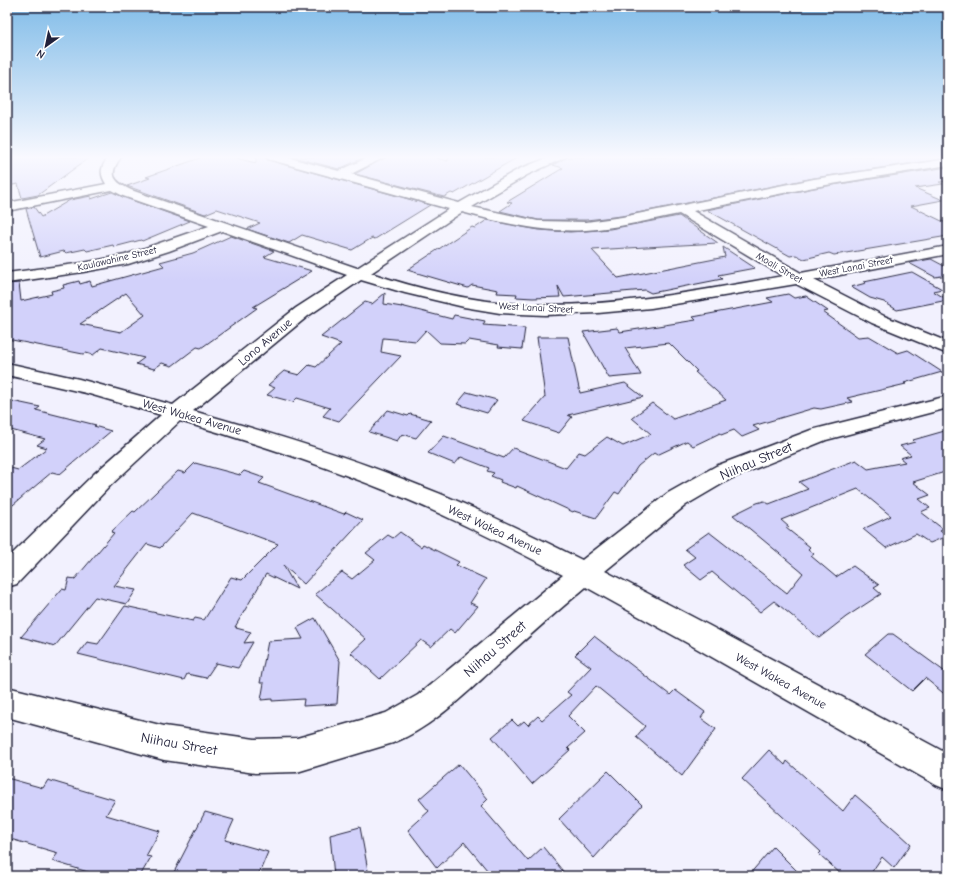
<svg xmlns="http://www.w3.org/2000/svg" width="955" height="883" font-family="'Comic Neue',sans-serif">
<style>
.building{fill:#d2d1fa;stroke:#22223b;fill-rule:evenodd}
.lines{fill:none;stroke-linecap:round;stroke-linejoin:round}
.minor-casing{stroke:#22223b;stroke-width:3}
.minor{fill:#fff;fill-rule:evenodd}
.labels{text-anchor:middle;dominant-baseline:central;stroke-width:4;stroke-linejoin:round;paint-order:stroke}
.far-street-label{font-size:10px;fill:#22223b;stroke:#fff}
.street-label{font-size:12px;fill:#22223b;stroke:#fff}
.near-street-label{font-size:14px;fill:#22223b;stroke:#fff}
</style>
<rect width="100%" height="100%" fill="#f2f1fe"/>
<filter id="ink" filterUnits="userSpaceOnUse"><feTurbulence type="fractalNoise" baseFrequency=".025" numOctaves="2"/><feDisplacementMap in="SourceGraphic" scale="8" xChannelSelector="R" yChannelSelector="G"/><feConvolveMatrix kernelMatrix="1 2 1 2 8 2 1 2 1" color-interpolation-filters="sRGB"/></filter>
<g filter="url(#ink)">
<path class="building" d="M7 157H90L38 195 22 198 18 184 7 186Z
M203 157H232L256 163V157H265L268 160 430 205 375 239 372 238 352 250 302 235 289 243 247 229 260 223 217 209 205 214 127 186 150 178 146 177Z
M293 157H365L339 169Z
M386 157H433L448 161V157H518L454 194 451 193 444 197 355 174Z
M567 157H948V158L814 178 622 216 586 220H538L500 211 512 203 507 202 563 168 553 165Z
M948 167V181L939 182 943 184 915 188 943 200 911 206 948 224V236L834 255 829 253 804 259 796 255 790 256 707 210 814 188Z
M112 192 123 197 190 221 142 241 141 240 114 247 113 245 87 251 85 249 66 253 64 251 40 257 26 209 34 207 41 217 70 200 91 196V199Z
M679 216 718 243 592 250 618 278 725 257 723 247 755 268 718 275 722 279 651 293 645 290 564 297 558 286 560 297 533 298 516 297 517 294 497 293 498 290 472 285 468 288 407 270 472 227 475 228 487 220 539 230 570 232 610 229Z
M231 236 274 251 264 257 312 271 253 307 257 308 201 348 197 347 172 366 162 363 154 369 136 364 144 358 102 348 93 355 86 353 83 354 7 339V284L19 283 21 301 52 294 51 291 64 288 63 285 79 281 80 284 90 281 92 286 164 266 160 262 193 253ZM126 293 145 315 121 332 80 324Z
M931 259 948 268V275L935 277 909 263Z
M912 272 942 289 933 291 948 300 897 310 884 302 870 298 851 287 866 283 864 282Z
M385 293 384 304 402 307 401 306 452 319 454 315 485 321 483 325 525 328 522 349 498 347 499 345 469 340 465 344 440 343 426 330 416 341 383 338 381 352 401 356 339 421 323 416 330 408 297 398 293 402 267 395 275 388 268 385 284 371 299 375 309 365 316 367 341 344 321 337 365 302 372 304Z
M788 294 794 298 806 296 828 311 823 312 858 337 869 336 898 353 908 350 942 372 904 383 906 384 847 398 853 402 821 409 814 408 753 426 759 430 742 437 734 430 721 435 720 433 693 446 687 441 657 455 654 453 638 466 619 494 615 492 596 518 574 511 573 512 517 486 516 488 500 482 501 480 491 476 494 473 487 471 489 468 461 457 455 464 428 453 444 436 504 458 513 448 566 468 579 452 585 454 607 437 623 446 651 434 632 418 652 403 673 419 726 400 695 372 697 371 669 343 625 348 641 375 609 378 583 332 617 328 620 332 696 320 693 317 773 302 767 298Z
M537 337H568L580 393 625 383 643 397 568 415 572 417 559 433 524 421 545 397Z
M467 392 497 400 487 413 457 404Z
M7 400 40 407 36 410 96 425 94 426 111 431 60 474 52 472 7 510V467L18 470 47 448 37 445 45 439 7 429Z
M388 410 408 416 410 414 431 420 416 438 402 434 397 441 369 432Z
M948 430V471L913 482 930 495 919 499 930 508 921 512 943 529 940 531 947 536 930 543 916 534 886 548 863 529 891 516 858 489 781 520 789 527 786 528 810 547 808 549 814 554 811 556 836 577 853 566 879 585 874 588 881 594 846 617 819 638 774 601 760 612 712 572 701 580 683 565 695 557 685 549 709 532 787 593 803 573 733 515 757 503 764 501 769 504 808 489 799 482 856 460 868 469 905 462 900 458 911 455 900 446 915 442 913 440Z
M195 463 240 475 244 471 264 478 259 483 344 514 346 512 363 520 304 584 283 565 297 589 266 574 235 627H237L236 628 251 632 244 643 253 642 238 668 216 663 206 678 187 674 184 680 78 654 87 642 98 644 125 606 193 621 195 618 204 620 231 577 242 580 278 544 193 513 160 548 147 544 114 586 136 590 127 604 95 597 55 646 21 637 62 589 66 590 69 578 75 579 114 533 111 532 133 511 135 512 178 471 185 473Z
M400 532 421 547 423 544 459 562 456 565 486 579 470 603 478 606 455 633 450 629 431 647 421 640 380 679 351 653 366 639 315 594 342 572 352 579 375 560 366 553 388 535 393 538Z
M315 618 340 661 337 704 303 706 304 699 272 701V699L261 700 264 683H260L268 641 303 639 297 628Z
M888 634H893L948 674V697L925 678 912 691 865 654Z
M594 636 670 695 675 690 705 712 701 718 716 729 682 776 636 737 645 726 596 686 568 716 585 733 568 748 570 750 532 784 492 737 512 720 518 726 524 721 528 725 538 716 542 720 571 695 567 692 591 667 575 655Z
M769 750 785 765 787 761 843 811 855 795 899 833 911 844 894 868 882 857 869 876H843L819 854 821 852 742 779Z
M459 764 488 799 481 806 528 861 543 847 567 876H492L464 842 437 868 408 830 429 811 419 799Z
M608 771 642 805 594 858 559 819Z
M7 778 43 788 48 780 115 800 106 815 160 831 146 856 151 857 140 876H101L52 861 58 853 7 838Z
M205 812 234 820 225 840 268 852 258 876H172Z
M360 827 369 876H334L330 835Z
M773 847 802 876H748Z"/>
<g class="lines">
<defs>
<path id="minor" d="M109 157H121C108 175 113 181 131 190L357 268 449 209 268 159 266 157H286L339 171 369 157H385L351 174 459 203 519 169 550 157H566L527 175 472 207 538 221 586 222 622 217 814 179 948 159V165L814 187 693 211 801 273 948 246V254L814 280 884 316 948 342V354L872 323 796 284 651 308 598 313 545 315 500 313 464 307 405 293 361 280 308 316 193 411C270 433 348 456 423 487 477 508 530 534 582 560L668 493 716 466 811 430 948 396V408L826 440 732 478 686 505 605 571 710 626 948 754V790L936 785 689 644 586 587C554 614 523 641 493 669 462 697 432 727 393 743L297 772 255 773 164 760 7 717V687L164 726 255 739 297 738 386 713 418 695 563 575C511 548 459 521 404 498 331 468 256 443 180 421L110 486 17 584 7 587V559L94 474 161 415 86 393 7 375V363L79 379 173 405 296 308 347 275 222 231 169 251 128 264 83 272 7 283V273L83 263 125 255 209 226 123 196 112 190 7 211V203L106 184C99 173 101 166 109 157ZM462 212C502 223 544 233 586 230 617 228 649 220 679 214L783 276C705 290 626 305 546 305 487 305 427 292 371 273Z"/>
</defs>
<use href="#minor" class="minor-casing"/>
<use href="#minor" class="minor"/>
</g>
</g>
<linearGradient id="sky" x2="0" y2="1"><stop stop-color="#81bce8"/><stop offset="0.56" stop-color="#f9f9ff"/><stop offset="1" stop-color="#f9f9ff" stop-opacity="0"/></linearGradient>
<rect width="955" height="281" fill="url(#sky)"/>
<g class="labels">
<g class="far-street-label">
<text transform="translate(117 259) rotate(-13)">Kaulawahine Street</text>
<text transform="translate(856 267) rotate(-11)">West Lanai Street</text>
<text transform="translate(779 268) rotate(30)">Moali Street</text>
<text transform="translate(536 308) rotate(3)">West Lanai Street</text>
</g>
<g class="street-label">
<text transform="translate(265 342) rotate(-40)">Lono Avenue</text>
<text transform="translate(192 417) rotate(16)">West Wakea Avenue</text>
<text transform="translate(495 530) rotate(25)">West Wakea Avenue</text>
<text transform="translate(781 681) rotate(29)">West Wakea Avenue</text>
</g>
<g class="near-street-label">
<text transform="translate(756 461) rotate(-23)">Niihau Street</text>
<text transform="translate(495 649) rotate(-41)">Niihau Street</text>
<text transform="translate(179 744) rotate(10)">Niihau Street</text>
</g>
</g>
<rect width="955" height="883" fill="none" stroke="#fff" stroke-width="24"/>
<rect x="12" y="12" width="931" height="859" fill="none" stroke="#22223b" stroke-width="1.5" filter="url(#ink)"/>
<g transform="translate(46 46) rotate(213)" stroke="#ffffff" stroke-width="3" paint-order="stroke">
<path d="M0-3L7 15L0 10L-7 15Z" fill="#22223b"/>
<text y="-6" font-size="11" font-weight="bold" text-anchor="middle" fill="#22223b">N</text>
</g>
</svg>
